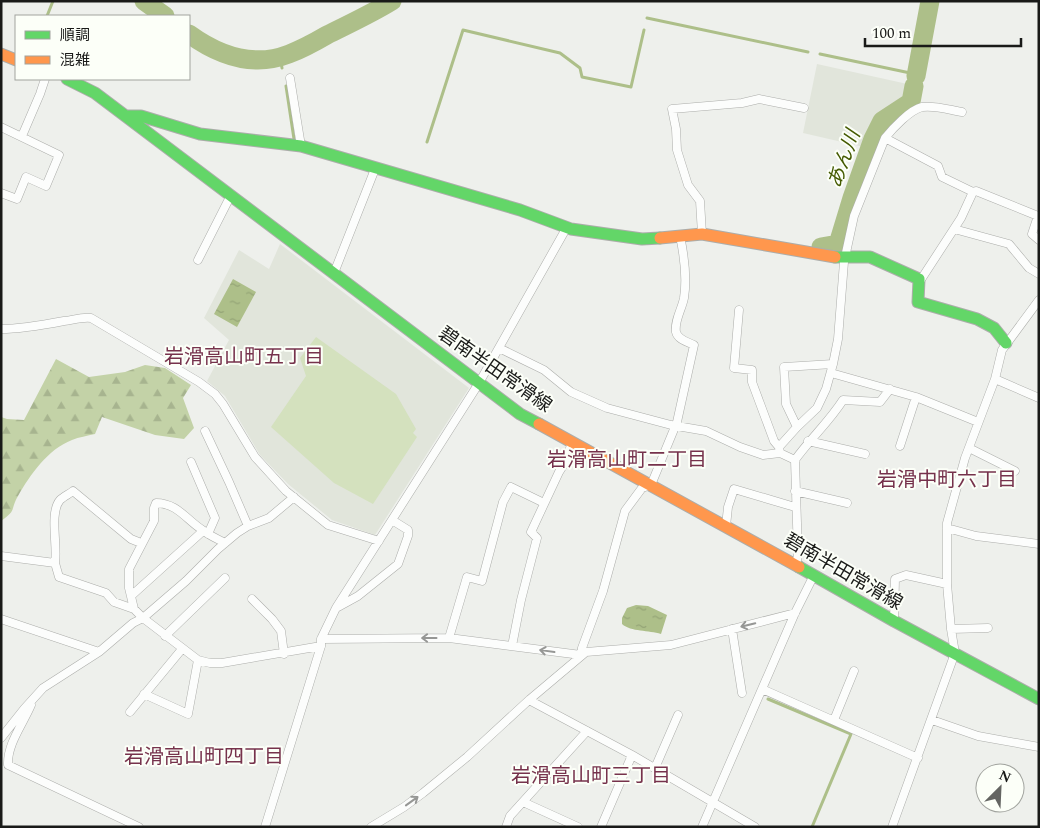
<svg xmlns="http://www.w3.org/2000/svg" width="1040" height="828" font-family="Spectral,'Noto Sans JP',serif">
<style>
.built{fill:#e1e5db}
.grass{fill:#d4e1be}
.forest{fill:url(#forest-firs)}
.water{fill:url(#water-ripples)}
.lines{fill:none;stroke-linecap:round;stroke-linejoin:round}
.stream{stroke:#adbf89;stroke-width:3}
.river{stroke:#adbf89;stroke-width:19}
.street-casing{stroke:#acadaa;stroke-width:9}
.fast-casing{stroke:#acadaa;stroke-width:13}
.slow-casing{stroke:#acadaa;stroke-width:13}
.street{stroke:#fcfdfc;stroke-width:8}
.fast{stroke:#63d668;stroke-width:11}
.slow{stroke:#ff974d;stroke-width:11}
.oneway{stroke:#969795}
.labels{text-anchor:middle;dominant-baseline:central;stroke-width:4;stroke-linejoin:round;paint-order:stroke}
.street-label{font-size:19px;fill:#191a18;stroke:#fcfff8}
.water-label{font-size:20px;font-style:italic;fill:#445a00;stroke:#fcfff8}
.neighbourhood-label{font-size:20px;fill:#76324c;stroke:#fcfff8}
</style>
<defs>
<pattern id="forest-firs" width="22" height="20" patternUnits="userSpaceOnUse" patternTransform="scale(1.25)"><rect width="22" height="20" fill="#c3d2a7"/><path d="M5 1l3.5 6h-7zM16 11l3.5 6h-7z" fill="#a7b48f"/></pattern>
<pattern id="water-ripples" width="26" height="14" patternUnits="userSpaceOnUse" patternTransform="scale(1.25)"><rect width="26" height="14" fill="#adbf89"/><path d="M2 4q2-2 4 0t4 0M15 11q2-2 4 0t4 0" fill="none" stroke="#94a476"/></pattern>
</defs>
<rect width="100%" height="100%" fill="#eef0ec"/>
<path class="built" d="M817 64 912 85 909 101 881 119 868 148 803 133Z
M280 244 469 388 375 535 332 520 288 484 260 455 225 396 207 381 229 340 204 318 239 250 269 269Z"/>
<path class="grass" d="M316 337 396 394 416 429 413 433 417 437 373 504 334 483 271 427 306 376 300 358Z"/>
<path class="forest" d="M56 359 89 377 125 372 145 365 165 368 191 385 183 398 194 428 184 439 155 435 102 417 95 434C87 436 79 437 72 440 48 449 30 475 18 496 10 510 17 510 1 521V417L7 419 24 420Z"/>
<path class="water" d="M233 279 256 292 237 327 214 314Z
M636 605 648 606 667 615 661 634C649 630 631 632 622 624V618L627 608Z"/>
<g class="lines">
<path class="stream" d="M47 16 53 1
M647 18 808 52
M820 54 915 74 930 1
M280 57 282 68
M286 86 294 139
M427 142 463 30 560 53 580 68 582 77 631 87 644 30
M768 699 851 734 812 827"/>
<path class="river" d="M144 1 165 16
M189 34C218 55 253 68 289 54 302 49 315 42 327 35 349 24 371 14 392 1
M916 76 930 1
M821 247 838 244 852 198 873 139 882 121 911 102 914 86"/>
<defs>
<path id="street" d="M290 78 301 146
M1 127 59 155 46 186 26 177 17 199 1 193
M22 136 40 94 45 79
M885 138 938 166 942 177 973 192 976 191 1038 216 1032 234 1039 240
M954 229 1009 244 1029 268 1039 274
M702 234 700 201 688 185 677 150 676 129 672 109 742 103 759 99 804 108
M198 260 231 195
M334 273 375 169
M920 281 961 218 973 192
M739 310 734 368 752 370V382L774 441 779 447
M1 329C22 329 43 325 64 321 73 320 81 317 91 318L199 382 215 394 223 404 255 457 286 491 328 525 379 541
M499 348 544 370 571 392 607 408 671 425 706 431 740 447 763 455 780 453
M831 373 916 397 978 422
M995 379 1039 398
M797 427 786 404 784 367 833 364
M205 431 229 482 248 526
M808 441 865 454
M900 446 916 397
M969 448 1015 471
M795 460C810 439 829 422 843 400L880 402 890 389
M191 462 215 518 208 534
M795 491 847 503
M726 526 728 507 734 489 795 507
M947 528 976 536 1039 544
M225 543C218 539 210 536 204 531 187 521 178 503 156 503L154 508V521L129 569V588L134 609 143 618 186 581 218 549 237 533 248 526 269 518 294 497
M1 556 55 563C58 546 49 513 60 500 63 497 69 494 73 491L131 539 141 543
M55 563 59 577 106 593 114 602 134 609
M796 565 798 555 795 460 780 453 779 447 797 427 817 408 826 389 833 364 838 339 844 262 854 216 885 138C893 128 910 110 922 107 935 105 950 110 962 112
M131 596 203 531
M252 599 272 619 281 631 284 654
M338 607 358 596 398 564 408 536V530L392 520
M1 619 99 652
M894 621 895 579 906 575 947 584
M732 629 742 693
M951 629 988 628
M165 636 225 578
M449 638 467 577 482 581 503 502 511 487 544 503
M321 639 449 638 581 655
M512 646 521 600 537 538 531 532 559 472 566 461 572 442
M581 655 582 648 603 591 625 511 642 488 651 485 677 422 694 345C688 342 678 340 676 332 674 321 682 309 684 298 687 279 684 255 680 236
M762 689 918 758
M144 694 188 714 198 660
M529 700 632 755 755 827
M31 705C23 724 7 744 8 765L139 827
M130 712 182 649
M834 720 854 671
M932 720 978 736 1039 747
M1 738 24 709 43 688 99 652 133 623 143 618 198 660 210 663H222L321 646
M655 768 678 715
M523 802 578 827
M265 827 321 646V639L336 608 479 383 567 227
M371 827 404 807 423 793 467 757 529 700 586 652 671 645 795 613
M506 827 510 816 587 731
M601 827 632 755
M702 827 795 613 814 575
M892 827 955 653 951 629 947 584V523L965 458 995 379 1002 350 1039 300"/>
<path id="fast" d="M67 79 95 93 520 414 539 424
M126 116H141L200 134 301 146 520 210 571 229 642 239 660 238
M835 257H870L919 279 918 302 977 319 994 328 1006 343
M799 567 894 621 1039 699"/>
<path id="slow" d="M1 54 16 60
M660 238 702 234 835 257
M539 424 799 567"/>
</defs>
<use href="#street" class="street-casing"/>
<use href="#fast" class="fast-casing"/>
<use href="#slow" class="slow-casing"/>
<use href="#street" class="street"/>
<use href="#fast" class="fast"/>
<use href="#slow" class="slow"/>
</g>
<defs><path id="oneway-shaft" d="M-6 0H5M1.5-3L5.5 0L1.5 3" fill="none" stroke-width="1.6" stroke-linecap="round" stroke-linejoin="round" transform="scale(1.25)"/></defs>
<g class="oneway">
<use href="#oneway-shaft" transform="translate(748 625) rotate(166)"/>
<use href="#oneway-shaft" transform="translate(429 638) rotate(-180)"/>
<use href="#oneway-shaft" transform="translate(547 651) rotate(-172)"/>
<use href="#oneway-shaft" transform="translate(412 801) rotate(-36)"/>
</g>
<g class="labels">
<g class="street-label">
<text transform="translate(495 370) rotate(35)">碧南半田常滑線</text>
<text transform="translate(843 572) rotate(30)">碧南半田常滑線</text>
</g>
<g class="water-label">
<text transform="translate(844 159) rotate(-70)">あん川</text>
</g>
<g class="neighbourhood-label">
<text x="244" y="357">岩滑高山町五丁目</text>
<text x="627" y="460">岩滑高山町二丁目</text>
<text x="947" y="480">岩滑中町六丁目</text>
<text x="204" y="757">岩滑高山町四丁目</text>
<text x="591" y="776">岩滑高山町三丁目</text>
</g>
</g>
<rect width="1040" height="828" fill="none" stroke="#191a18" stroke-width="5"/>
<rect x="15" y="15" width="175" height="65" fill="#fcfff8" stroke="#a1a39e"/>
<rect x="25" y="31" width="25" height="8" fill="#63d668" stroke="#a1a39e"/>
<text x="60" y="40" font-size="15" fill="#191a18">順調</text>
<rect x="25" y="56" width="25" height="8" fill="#ff974d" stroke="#a1a39e"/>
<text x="60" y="65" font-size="15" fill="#191a18">混雑</text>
<g transform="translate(1000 788) rotate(24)"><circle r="24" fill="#fcfff8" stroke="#a1a39e"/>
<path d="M0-4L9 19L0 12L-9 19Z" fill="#646562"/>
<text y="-8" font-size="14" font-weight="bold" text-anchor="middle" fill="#191a18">N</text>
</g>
<path d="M865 38v8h156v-8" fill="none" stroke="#191a18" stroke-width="2.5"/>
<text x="872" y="38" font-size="15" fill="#191a18" stroke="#fcfff8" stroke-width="4" paint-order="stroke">100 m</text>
</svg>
